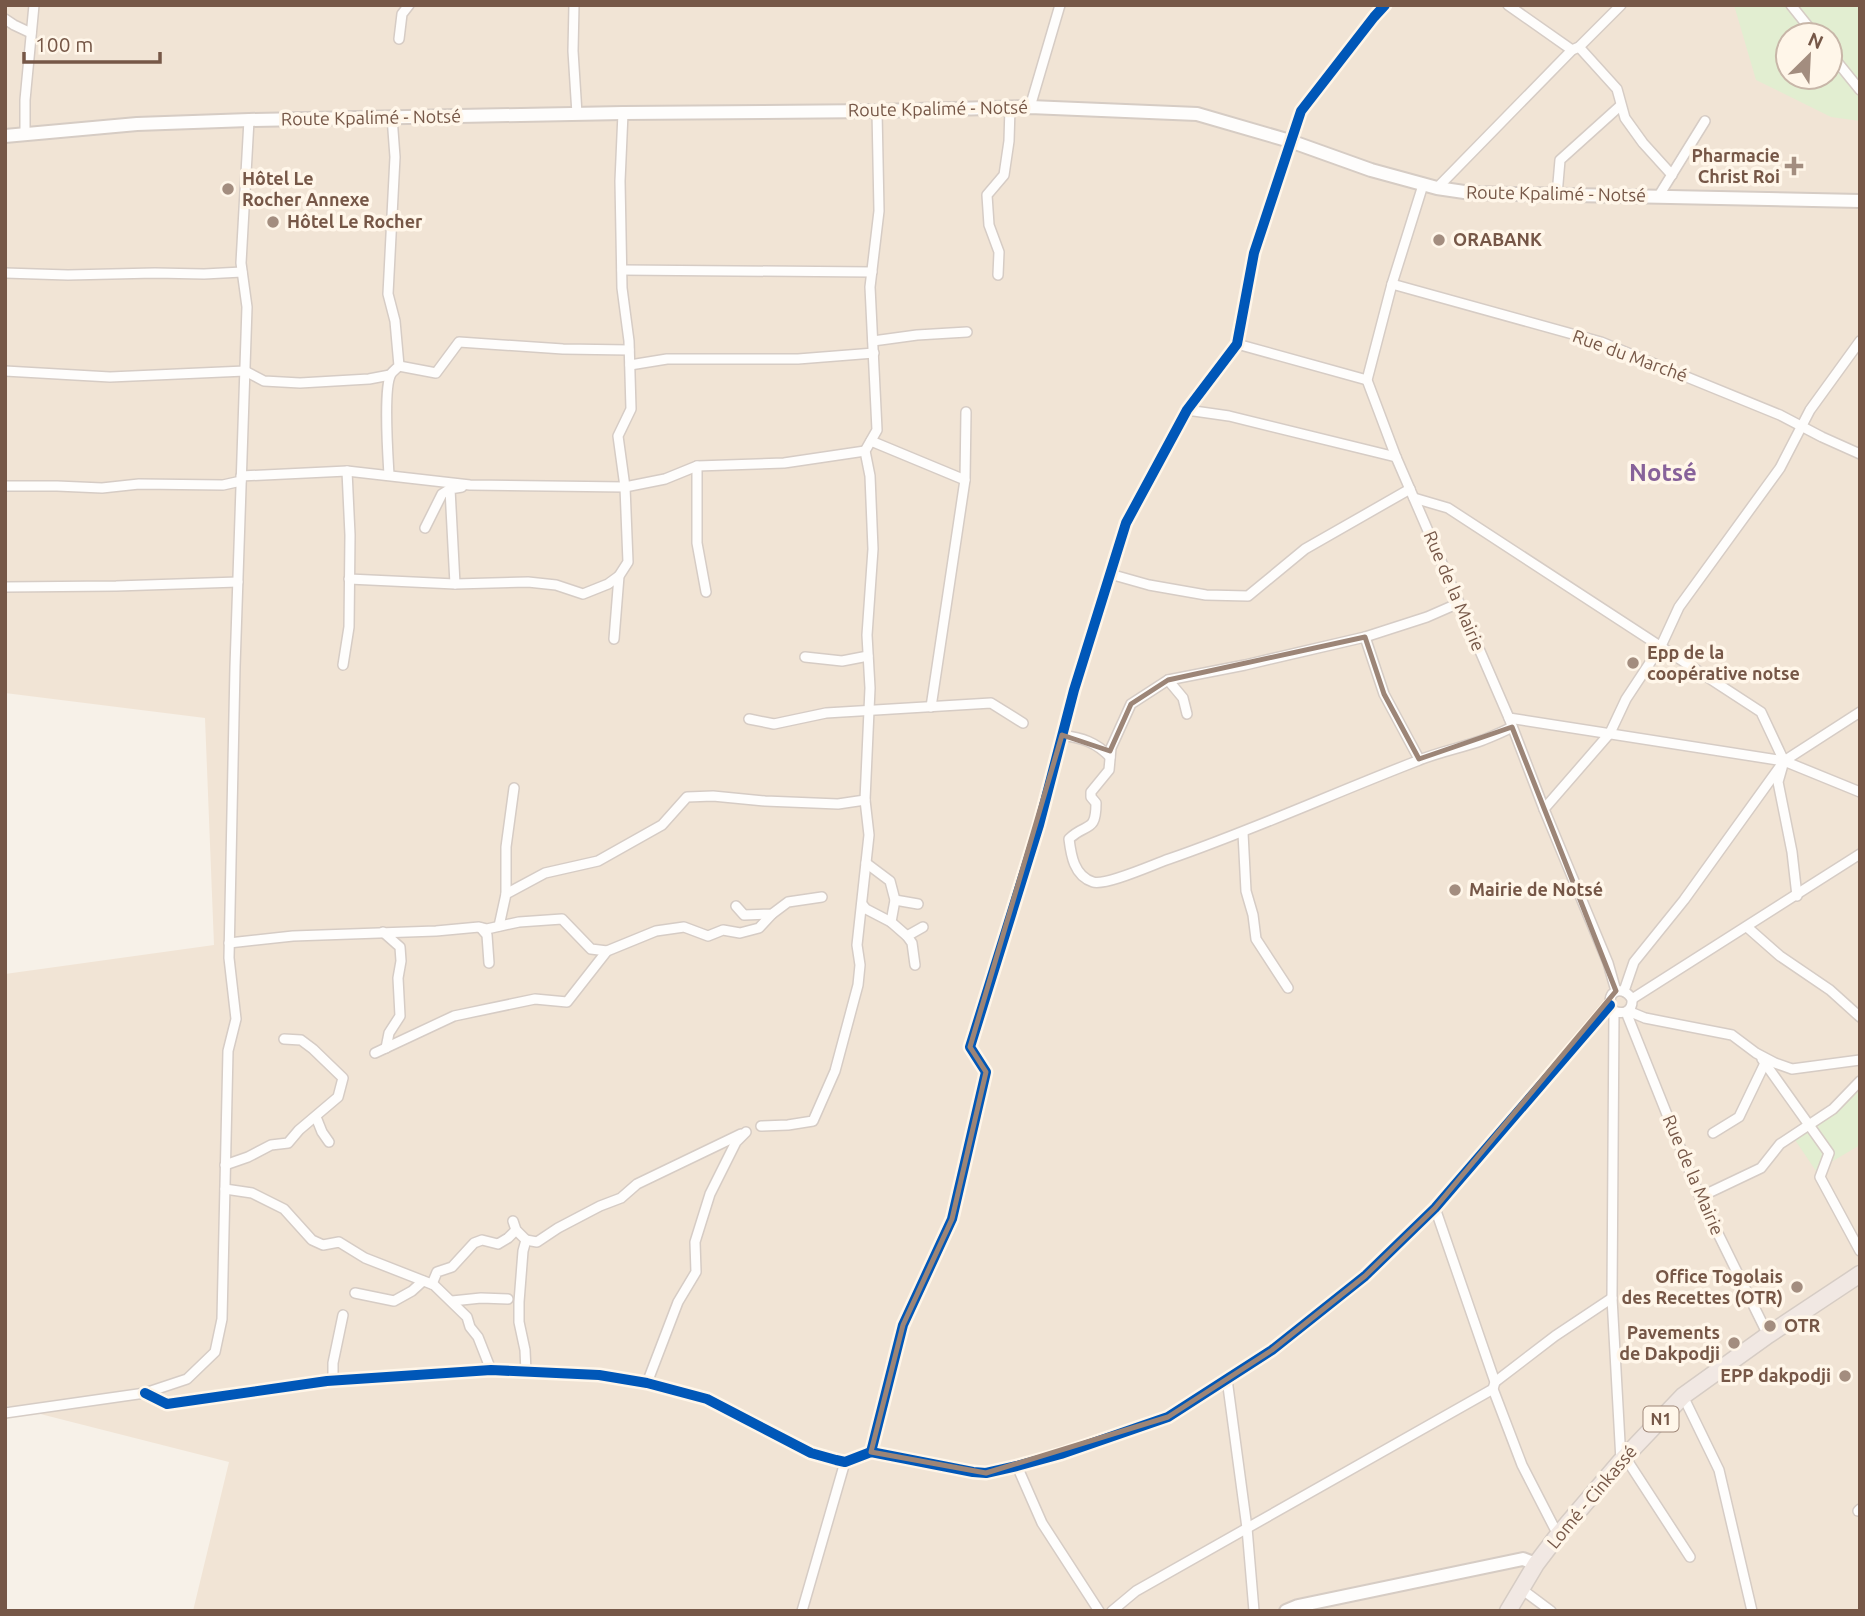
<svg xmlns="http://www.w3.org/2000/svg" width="1865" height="1616" font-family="Ubuntu,sans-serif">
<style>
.residential{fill:#f1e4d5;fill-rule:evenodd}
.green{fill:#e2eed1;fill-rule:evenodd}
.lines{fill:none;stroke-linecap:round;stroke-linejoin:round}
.street-casing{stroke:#d6ccc5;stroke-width:12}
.secondary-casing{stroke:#d6ccc4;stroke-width:16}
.highway-casing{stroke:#d6ccc4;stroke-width:19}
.street{stroke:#fefdfc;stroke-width:9}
.secondary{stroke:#fefdfc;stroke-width:12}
.highway{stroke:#f1e8e3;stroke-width:16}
.cycleway-casing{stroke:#fff6e9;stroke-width:15}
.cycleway{stroke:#0057b8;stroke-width:10}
.marked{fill:none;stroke:#9c8577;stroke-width:5;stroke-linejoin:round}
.poi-dot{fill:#a38d7f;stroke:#fff6e9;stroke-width:2.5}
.labels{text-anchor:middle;stroke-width:7;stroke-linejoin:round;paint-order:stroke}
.shield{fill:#fff6e9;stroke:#9f8778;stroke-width:2}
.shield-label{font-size:16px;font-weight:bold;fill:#765747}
.street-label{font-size:18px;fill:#765747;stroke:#fff6e9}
.poi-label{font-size:18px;font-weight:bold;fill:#765747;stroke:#fff6e9;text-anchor:start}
.district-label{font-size:24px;font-weight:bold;fill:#87629a;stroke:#fff6e9}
</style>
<rect width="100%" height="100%" fill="#f7f1e8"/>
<path class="residential" d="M5,5h1855v1606h-1667l36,-149 -224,-57v-431l209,-29 -9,-227 -200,-25zM1788,35h42v42h-42z"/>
<g class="green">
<path d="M1734,5h126v116l-29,-4 -75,-37zM1788,35h42v42h-42z"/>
<polygon points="1860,1082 1860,1145 1816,1171 1791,1134 1833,1110"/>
</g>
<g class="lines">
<defs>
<g id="street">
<polyline points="574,5 573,51 577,114"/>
<polyline points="1508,5 1572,50"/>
<polyline points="1791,5 1815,35"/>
<polyline points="5,19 14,25 31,33"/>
<polyline points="399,39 402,14 409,5"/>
<polyline points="1579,47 1617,89 1625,118 1643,143 1672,175"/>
<polyline points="1830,53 1860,90"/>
<polyline points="1030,107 1060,5"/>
<polyline points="25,133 25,100 34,5"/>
<polyline points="1423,185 1392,284 1367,380 1396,457 1509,718 1544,809 1608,963 1616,991"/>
<polyline points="1437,188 1572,50 1579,47 1621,5"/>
<polyline points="1557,195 1560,160 1620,106"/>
<polyline points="1658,197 1705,121"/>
<polyline points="622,270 872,272"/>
<polyline points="5,273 68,275 155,273 204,274 242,272"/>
<polyline points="998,275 999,252 989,225 987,195 1004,175 1009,141 1010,107"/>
<polyline points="1392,284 1601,342 1780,415 1822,437 1860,454"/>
<polyline points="873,341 917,335 967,332"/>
<polyline points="1237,344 1367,380"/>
<polyline points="630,365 667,359 798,359 874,353"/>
<polyline points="399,366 436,373 459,342 563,349 629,350"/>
<polyline points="5,371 110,377 245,371 264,381 300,383 369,379 390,375"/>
<polyline points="1187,410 1229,416 1396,457"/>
<polyline points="871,441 965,480 931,707"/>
<polyline points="697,466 697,543 706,592"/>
<path d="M389,475c-1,-18 -6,-87 2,-101 2,-3 5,-5 8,-8l-4,-45 -7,-27 7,-137 -3,-40"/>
<polyline points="241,476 347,471 470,485 625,487 665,479 697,466 784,463 865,451"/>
<polyline points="965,480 966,412"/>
<polyline points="5,486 57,486 102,488 139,484 223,485 241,481"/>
<polyline points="1414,498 1448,508 1761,712 1784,761 1778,782 1792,852 1797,896"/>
<polyline points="425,528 442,494 450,489"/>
<polyline points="1110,574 1149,585 1206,595 1248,596 1305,549 1410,489"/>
<polyline points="349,579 455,584 528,582 556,585 583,594 608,584 619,576"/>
<polyline points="455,584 450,489 462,487"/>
<polyline points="5,587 116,586 238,582"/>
<path d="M1459,603l-32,14 -62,20 -120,28 -77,15 -37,24 -20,44 -2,22 -18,22v5l5,6c0,31 -10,19 -27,36 2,16 5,37 24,43 13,4 61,-18 76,-23 84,-29 165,-66 248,-98 21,-9 44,-13 66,-21 10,-4 20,-8 29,-13"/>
<polyline points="1365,637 1384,694 1419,759"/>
<polyline points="614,639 619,576 628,562 625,487 618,436 631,409 629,341 622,288 620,181 623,113"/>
<polyline points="805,657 842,661 868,656"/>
<polyline points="343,665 349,627 350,535 347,471"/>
<polyline points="1168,680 1183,698 1187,714"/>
<polyline points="1509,718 1784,761 1860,792"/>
<polyline points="749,719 774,724 826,713 991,703 1023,723"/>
<path d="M1062,735c20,3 34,7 48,22"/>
<polyline points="1544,809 1610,733 1626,699 1661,646 1679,607 1780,468 1810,410 1860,341"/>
<polyline points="1243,833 1246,891 1253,915 1256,939 1288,988"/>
<polyline points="866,863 890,881 895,900 891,922"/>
<polyline points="506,894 506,847 514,788"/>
<polyline points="895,900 918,904"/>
<polyline points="862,904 866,909 891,922 907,936 912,943 915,965"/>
<polyline points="736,906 744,915 772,914 788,902 822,897"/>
<polyline points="499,926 506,894 545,873 598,861 662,825 687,797 713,796 765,801 838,804 865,800"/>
<polyline points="1747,927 1780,956 1830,990 1860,1017"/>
<polyline points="481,928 487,935 489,963"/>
<polyline points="383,932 400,947 401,961 398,978 400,1016 389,1033 386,1048"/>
<polyline points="907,936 923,927"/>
<polyline points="229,943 293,936 436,931 479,927 487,929 519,922 562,919 591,949 607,951"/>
<polyline points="1624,991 1634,962 1684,900 1784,761 1860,712"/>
<polyline points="1632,999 1860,854"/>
<path d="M1614,1011c10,4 19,0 18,-12 -11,-17 -30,-5 -18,12l-2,287 9,163"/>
<polyline points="1628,1011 1645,1018 1732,1035 1756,1053 1775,1063 1792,1069 1860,1060"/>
<polyline points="1626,1012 1700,1197 1768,1335"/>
<polyline points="375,1053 454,1016 535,999 567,1002 607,951 656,931 684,927 708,936 723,930 740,933 759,928 772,914"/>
<polyline points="1762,1059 1829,1153 1820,1177 1860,1251"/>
<polyline points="316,1117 322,1132 329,1142"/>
<polyline points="761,1126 788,1125 813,1121 835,1071 858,985 860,965 857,945 869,835 865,800 870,688 867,635 873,549 870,476 865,451 877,430 870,287 879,211 877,111"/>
<polyline points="1713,1133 1739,1117 1765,1063"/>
<polyline points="225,1165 248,1157 271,1145 288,1143 299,1130 338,1097 343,1078 313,1049 301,1040 284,1039"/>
<polyline points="225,1189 252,1193 284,1209 312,1240 323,1245 339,1242 365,1258 434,1285 467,1317 470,1327 478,1337 491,1370"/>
<polyline points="1700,1197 1761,1168 1780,1144 1833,1109 1860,1081"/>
<polyline points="1435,1208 1495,1382 1493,1389 1522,1465 1558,1535"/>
<polyline points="513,1221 516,1230 526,1240 523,1251 519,1302 519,1322 525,1350 526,1372"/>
<polyline points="526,1240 537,1242 558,1228 600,1206 621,1198 637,1184 741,1134"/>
<polyline points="432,1284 437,1272 452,1267 474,1243 482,1240 498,1244 508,1238 516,1230"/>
<polyline points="355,1293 394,1301 412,1291 423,1281"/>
<polyline points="452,1301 481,1298 508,1299"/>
<polyline points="1227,1379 1247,1528 1254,1611"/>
<polyline points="333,1381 333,1363 343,1315"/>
<polyline points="1495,1382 1555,1336 1612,1298"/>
<polyline points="647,1383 678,1302 696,1272 695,1242 710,1194 736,1142 746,1132"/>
<polyline points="145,1393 167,1404 327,1381 491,1370 599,1375 647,1383 707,1399 811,1453 836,1460 845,1462 871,1452 973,1472 986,1473 1017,1466 1061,1454 1168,1417 1272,1350 1365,1276 1435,1208 1610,1005"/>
<polyline points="1683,1396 1719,1470 1752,1611"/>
<polyline points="5,1413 145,1393 187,1379 215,1352 222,1319 228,1051 236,1019 229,958 235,667 247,307 241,263 249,120"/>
<polyline points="871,1452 903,1325 952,1219 986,1072 970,1047 1039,825 1074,690 1126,523 1187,410 1237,344 1254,253 1301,111 1374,17 1385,5"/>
<polyline points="1625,1457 1690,1557"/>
<polyline points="1017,1466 1042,1523 1099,1611"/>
<polyline points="1858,1511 1860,1509"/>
<polyline points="1520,1588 1551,1611"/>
<polyline points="802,1611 845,1462"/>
<polyline points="1112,1611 1136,1591 1493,1389"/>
</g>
<g id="secondary">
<polyline points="5,136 137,124 249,120 623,113 877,111 1030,107 1197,114 1290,141 1371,170 1437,188 1471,193 1860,201"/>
<polyline points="1286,1611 1298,1606 1523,1559 1536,1564"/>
</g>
<polyline id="highway" points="1508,1611 1536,1564 1558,1535 1621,1461 1683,1396 1768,1335 1860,1274"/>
</defs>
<use href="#street" class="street-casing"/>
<use href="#secondary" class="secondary-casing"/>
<use href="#highway" class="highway-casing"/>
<use href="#street" class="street"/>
<use href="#secondary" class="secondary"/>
<use href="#highway" class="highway"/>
<defs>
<g id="cycleway">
<polyline points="145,1393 167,1404 327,1381 491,1370 599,1375 647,1383 707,1399 811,1453 836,1460 845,1462 871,1452 973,1472 986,1473 1017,1466 1061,1454 1168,1417 1272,1350 1365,1276 1435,1208 1610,1005"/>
<polyline points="871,1452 903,1325 952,1219 986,1072 970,1047 1039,825 1074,690 1126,523 1187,410 1237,344 1254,253 1301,111 1374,17 1385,5"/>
</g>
</defs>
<use href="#cycleway" class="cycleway-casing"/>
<use href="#cycleway" class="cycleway"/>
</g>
<path class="marked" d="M1365,637l19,57 35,65 93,-32 104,264 -181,217 -70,68 -93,74 -104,67 -182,56 -115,-21 32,-127 49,-106 34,-147 -16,-25 92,-312 48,16 21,-47 37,-24z"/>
<g class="poi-dot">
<path d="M1790.5 155.5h7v7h7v7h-7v7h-7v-7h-7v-7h7z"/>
<circle cx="228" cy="189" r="7"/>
<circle cx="273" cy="222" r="7"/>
<circle cx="1439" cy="240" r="7"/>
<circle cx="1633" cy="663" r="7"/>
<circle cx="1455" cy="890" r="7"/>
<circle cx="1797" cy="1287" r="7"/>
<circle cx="1770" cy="1326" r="7"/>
<circle cx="1734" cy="1343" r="7"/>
<circle cx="1845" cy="1376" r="7"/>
</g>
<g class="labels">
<rect class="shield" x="1643.5" y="1406.5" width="35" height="25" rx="5"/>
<g class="shield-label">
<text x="1661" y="1425">N1</text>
</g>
<g class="street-label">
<text transform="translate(938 109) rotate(-1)" y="6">Route Kpalimé - Notsé</text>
<text transform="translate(371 118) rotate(-1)" y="6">Route Kpalimé - Notsé</text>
<text transform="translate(1556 194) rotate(1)" y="6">Route Kpalimé - Notsé</text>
<text transform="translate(1630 356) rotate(20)" y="6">Rue du Marché</text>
<text transform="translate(1454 591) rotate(67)" y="6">Rue de la Mairie</text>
<text transform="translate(1693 1175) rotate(67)" y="6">Rue de la Mairie</text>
<text transform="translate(1592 1497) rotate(-50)" y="6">Lomé - Cinkassé</text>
</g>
<g class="poi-label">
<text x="1780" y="162" text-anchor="end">Pharmacie<tspan x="1780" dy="21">Christ Roi</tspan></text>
<text x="242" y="185">Hôtel Le<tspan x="242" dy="21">Rocher Annexe</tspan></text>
<text x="287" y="228">Hôtel Le Rocher</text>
<text x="1453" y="246">ORABANK</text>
<text x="1647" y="659">Epp de la<tspan x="1647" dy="21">coopérative notse</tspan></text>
<text x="1469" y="896">Mairie de Notsé</text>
<text x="1783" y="1283" text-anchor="end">Office Togolais<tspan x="1783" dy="21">des Recettes (OTR)</tspan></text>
<text x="1784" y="1332">OTR</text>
<text x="1720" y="1339" text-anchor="end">Pavements<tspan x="1720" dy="21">de Dakpodji</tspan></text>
<text x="1831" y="1382" text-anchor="end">EPP dakpodji</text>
</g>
<g class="district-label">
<text x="1663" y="481">Notsé</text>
</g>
</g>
<rect width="1865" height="1616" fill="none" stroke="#765747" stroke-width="14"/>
<g transform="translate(1809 56) rotate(24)"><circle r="33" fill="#fff6e9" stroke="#c8b6a8" stroke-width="2"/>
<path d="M0-5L12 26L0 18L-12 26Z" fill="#a38d7f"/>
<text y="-10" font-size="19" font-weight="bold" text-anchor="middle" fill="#765747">N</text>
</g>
<path d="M24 52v10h136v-10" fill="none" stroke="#765747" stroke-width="3.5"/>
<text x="35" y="52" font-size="21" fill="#765747" stroke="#fff6e9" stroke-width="5" paint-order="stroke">100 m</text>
</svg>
